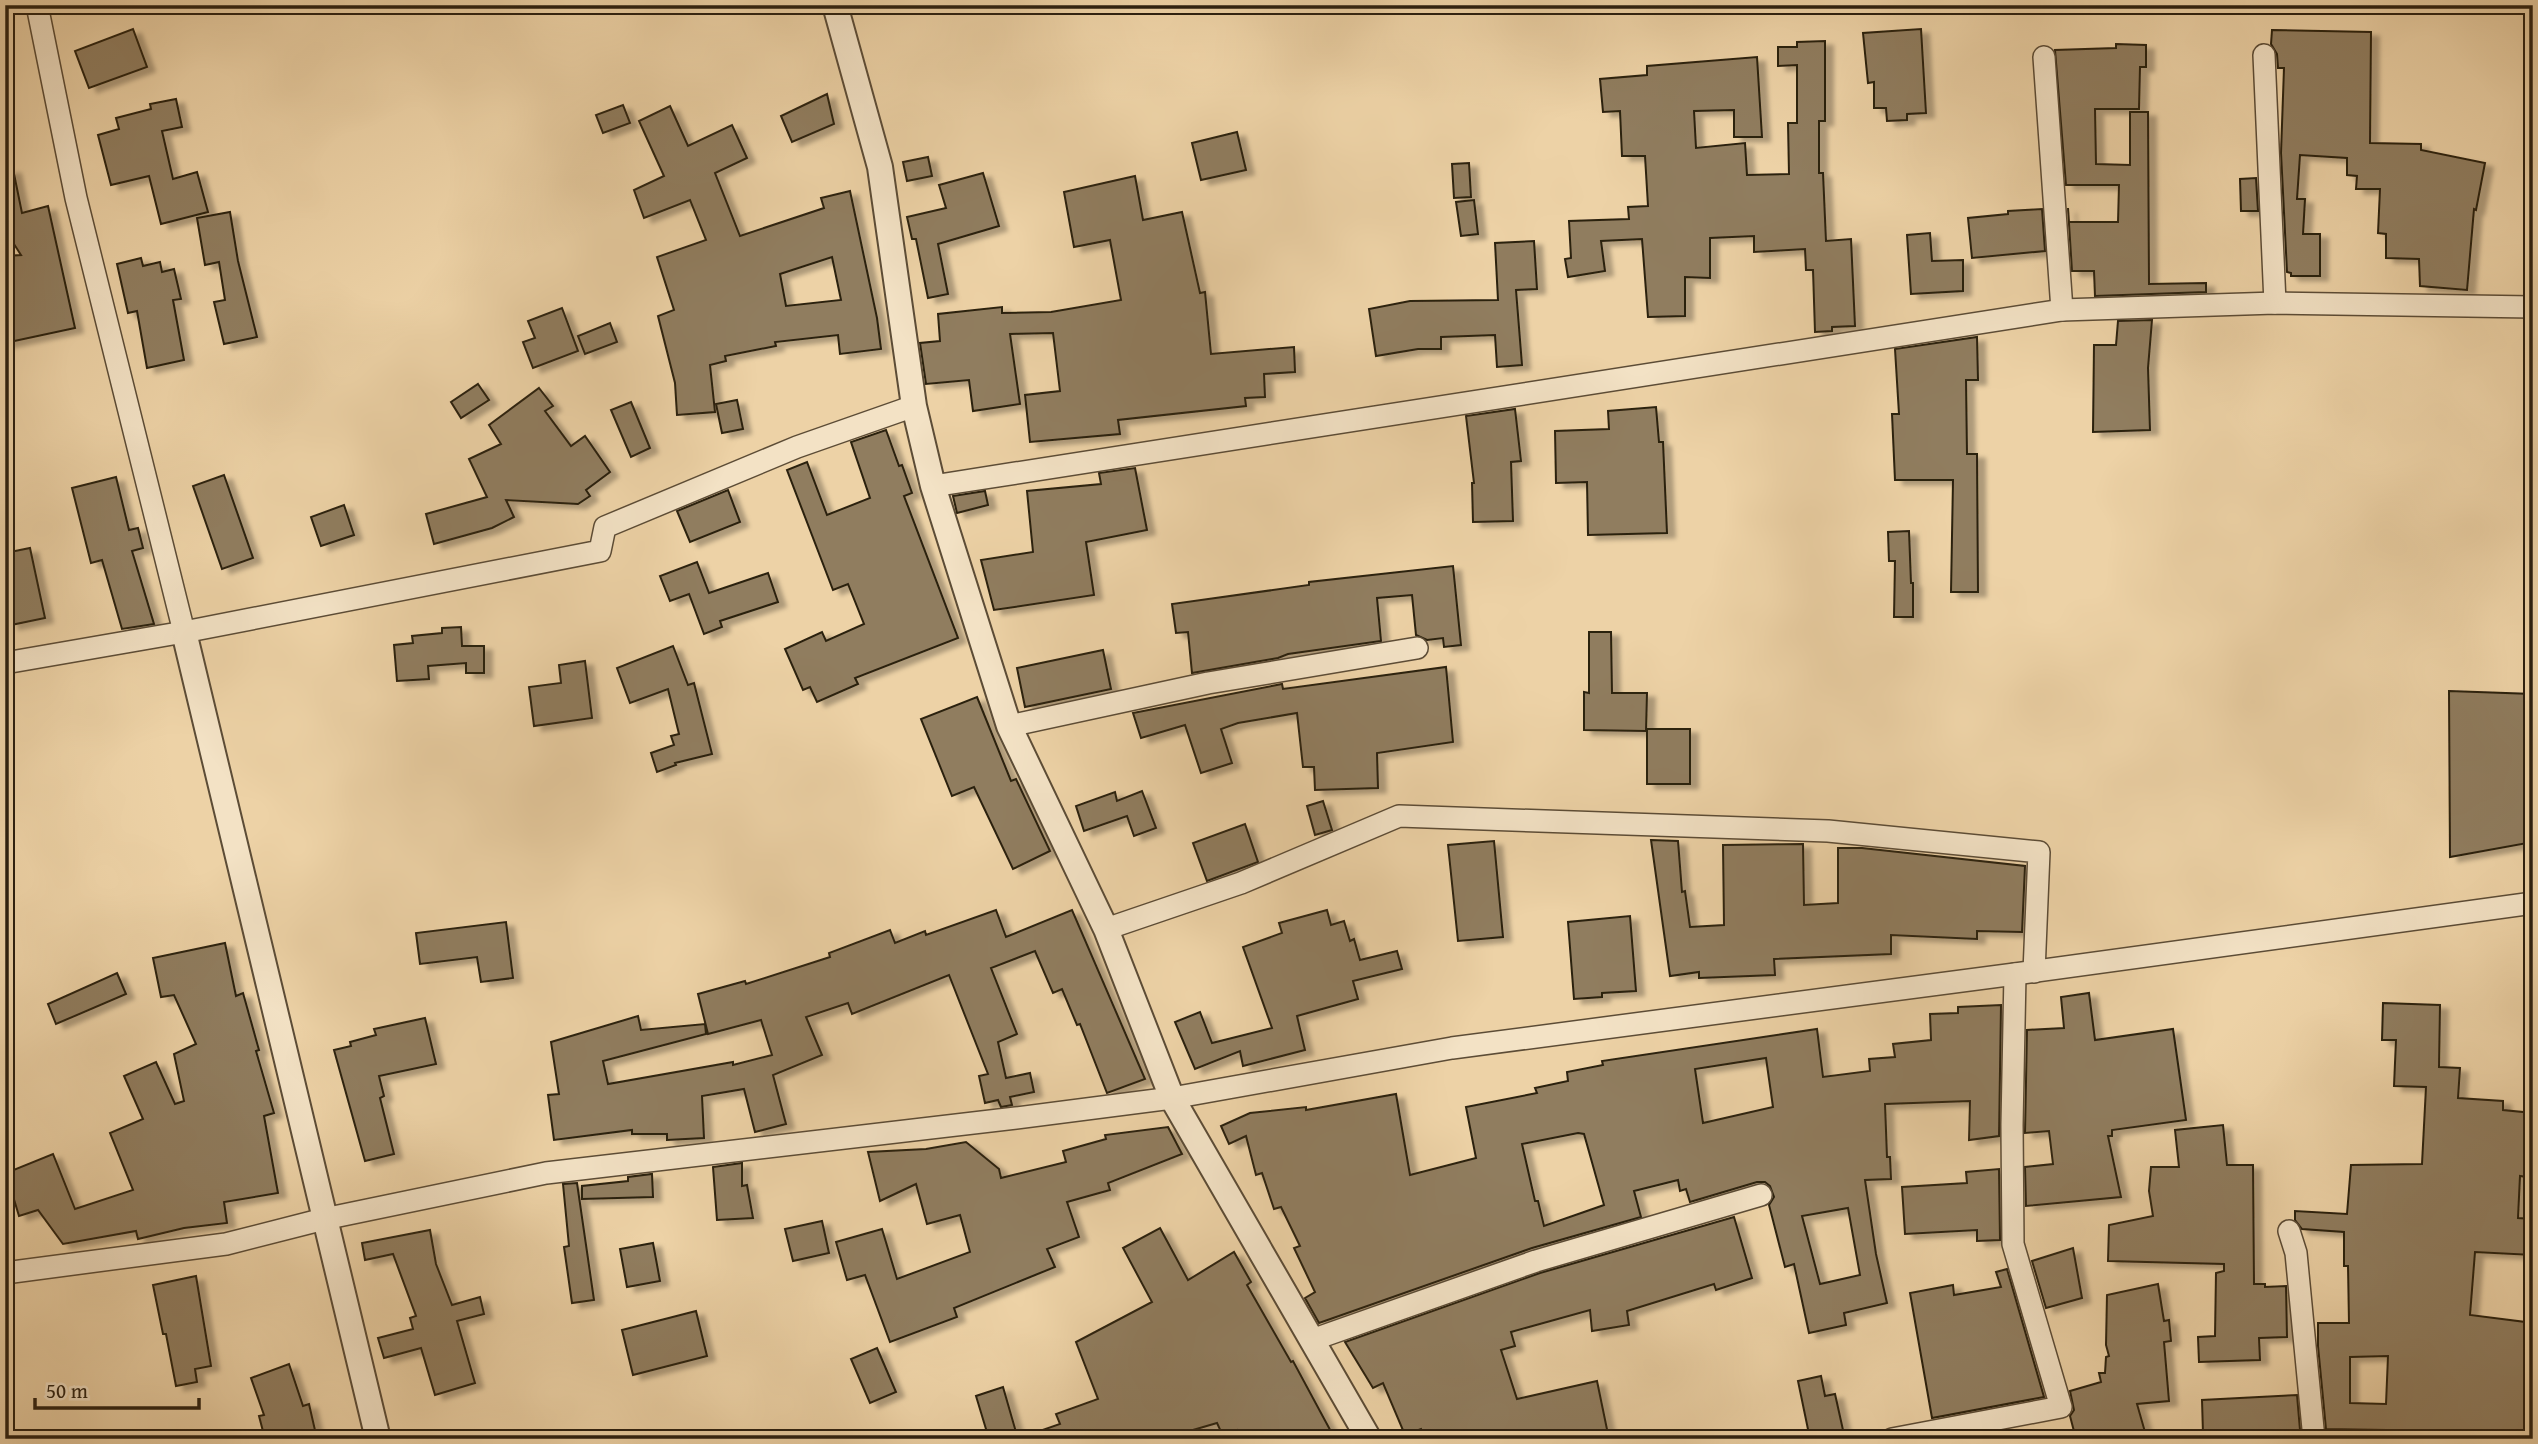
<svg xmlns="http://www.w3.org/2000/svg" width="2538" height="1444" font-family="'Gentium Book Plus',serif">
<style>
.building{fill:#907d5e;stroke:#2c2010;stroke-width:2;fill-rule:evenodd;filter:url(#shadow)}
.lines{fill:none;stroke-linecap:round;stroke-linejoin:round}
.minor-casing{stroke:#5c4c36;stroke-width:24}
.tertiary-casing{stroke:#5c4c36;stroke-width:28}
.minor{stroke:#f3e2c5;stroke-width:21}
.tertiary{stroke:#f3e2c5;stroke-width:24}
</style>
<defs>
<filter id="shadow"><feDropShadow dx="8" dy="4.5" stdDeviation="2" flood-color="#0004"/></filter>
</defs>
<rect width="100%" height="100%" fill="#edd2a6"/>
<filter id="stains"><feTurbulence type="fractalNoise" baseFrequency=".00286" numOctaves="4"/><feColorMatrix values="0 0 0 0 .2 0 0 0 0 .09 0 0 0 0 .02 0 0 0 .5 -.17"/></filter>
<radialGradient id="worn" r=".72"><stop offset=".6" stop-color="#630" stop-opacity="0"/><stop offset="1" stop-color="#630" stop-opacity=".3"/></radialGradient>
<g class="building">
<polygon points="133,29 147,67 89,88 75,51"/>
<polygon points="1921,29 1926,113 1907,114 1907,120 1887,121 1886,108 1874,108 1874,82 1868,83 1863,33"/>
<polygon points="2272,30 2371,32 2370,143 2421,144 2421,150 2485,163 2476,210 2474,209 2467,290 2420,286 2419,259 2386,258 2386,234 2378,233 2380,189 2356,189 2357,176 2347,175 2347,158 2300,155 2297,199 2305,199 2303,234 2320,234 2320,276 2291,276 2291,273 2287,272 2281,153 2284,68 2278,68 2277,54 2271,44"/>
<polygon points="1825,41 1825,121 1819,121 1819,173 1823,173 1826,241 1851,239 1855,326 1832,327 1832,331 1815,332 1813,270 1806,270 1805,249 1754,252 1754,236 1710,238 1710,278 1685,277 1685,316 1648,317 1642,239 1601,241 1605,271 1568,277 1565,259 1571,258 1569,221 1629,219 1628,207 1648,206 1645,156 1622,156 1620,111 1603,112 1600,79 1647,75 1647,66 1757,57 1762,137 1734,137 1734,110 1694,111 1696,148 1745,143 1747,175 1789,174 1788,123 1797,123 1797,65 1778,66 1778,47 1797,47 1797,42"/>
<polygon points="2116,44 2146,45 2146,67 2140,67 2139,109 2095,109 2096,164 2130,165 2130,112 2148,112 2149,284 2206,283 2206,292 2095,296 2094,271 2072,271 2068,208 2069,222 2118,222 2119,185 2066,185 2055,50 2116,48"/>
<polygon points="827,94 834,124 792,142 781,116"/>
<polygon points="176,99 182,127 162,131 173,179 197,172 208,212 161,224 149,176 111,185 98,135 119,129 116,118 151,109 150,104"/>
<polygon points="623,105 630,123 603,133 596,115"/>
<path d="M670,106l18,40 44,-21 15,33 -32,15 25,63 84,-28 -3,-10 29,-7 27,127 4,31 -41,5 -2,-19 -63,7 1,4 -51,10 1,5 -16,4 5,47 -38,3 -2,-32 -17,-67 16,-6 -17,-53 49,-17 -16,-40 -46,18 -10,-28 30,-14 -25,-55zM832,257l9,43 -55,6 -6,-32z"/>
<polygon points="1237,132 1246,170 1201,180 1192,143"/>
<polygon points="928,157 932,176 907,181 903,162"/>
<polygon points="1469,163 1471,197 1454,198 1452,164"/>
<polygon points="13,169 22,213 48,206 75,328 5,343 5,256 21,255 5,230 5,170"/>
<polygon points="983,173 999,226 938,244 948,294 928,298 916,239 912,239 907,217 946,208 939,185"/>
<polygon points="1135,176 1143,220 1182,212 1200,293 1205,292 1211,354 1294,347 1295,372 1264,374 1265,397 1245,398 1246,406 1118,420 1120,434 1030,442 1025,395 1060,391 1053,333 1010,334 1020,404 973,411 969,380 926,384 920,343 940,341 938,314 1002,307 1002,313 1051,312 1121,300 1110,240 1074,247 1064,192"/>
<polygon points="2256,178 2258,211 2241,211 2240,179"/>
<polygon points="1474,200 1478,234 1461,236 1456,202"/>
<polygon points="2042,209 2045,251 1972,258 1968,218 2008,214 2008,211"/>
<polygon points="230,212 238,261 257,337 224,344 214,302 225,300 219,262 205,265 197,218"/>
<polygon points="1930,233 1932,261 1963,260 1963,291 1911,294 1907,235"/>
<polygon points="1534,241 1537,289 1516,290 1522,365 1497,367 1495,335 1441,337 1441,349 1418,349 1376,356 1369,309 1410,301 1498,300 1495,243"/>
<polygon points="141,258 143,266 160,262 162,272 174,269 181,299 173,300 184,360 147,368 137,311 128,313 117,264"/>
<polygon points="562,308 578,351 533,368 523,342 535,338 528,321"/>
<polygon points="2152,320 2148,368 2150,430 2093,432 2094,345 2116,345 2118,321"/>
<polygon points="610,323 617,342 585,354 578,336"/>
<polygon points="1977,337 1978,380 1966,380 1967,454 1977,454 1978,592 1951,592 1953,480 1895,480 1892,414 1899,414 1895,349"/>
<polygon points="478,384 489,400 461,418 451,402"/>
<polygon points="539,388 553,406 545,411 571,446 585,436 610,472 586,490 590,496 578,504 506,500 514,517 492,528 434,544 426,514 487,497 469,459 501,444 489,425"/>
<polygon points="737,400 743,429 722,433 716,404"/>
<polygon points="631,402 650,448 631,457 611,410"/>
<polygon points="1656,407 1659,442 1663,442 1667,533 1588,535 1587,482 1556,483 1555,431 1609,429 1608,411"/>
<polygon points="1515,409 1521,461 1511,462 1513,521 1473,522 1472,483 1474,483 1466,416"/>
<polygon points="886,430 899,466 902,465 912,493 904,496 958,638 855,678 858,684 817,702 810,687 803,690 785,649 822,632 826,641 864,624 848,584 833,590 787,470 807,462 827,515 870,498 851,442"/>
<polygon points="1135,468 1147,530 1086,542 1094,595 994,610 981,560 1033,552 1027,491 1101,484 1099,473"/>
<polygon points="224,475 253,558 222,569 193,486"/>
<polygon points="116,477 129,530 138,528 143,548 132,551 154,624 122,629 102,560 91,563 72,488"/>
<polygon points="728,490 740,522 690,542 677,511"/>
<polygon points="985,491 988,505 957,513 953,496"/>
<polygon points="344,505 354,535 321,546 311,517"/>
<polygon points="1909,531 1911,583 1913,583 1913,617 1894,617 1895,561 1889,561 1888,532"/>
<polygon points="30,548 45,618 11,625 5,601 5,553"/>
<polygon points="697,562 709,593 768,573 778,602 720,621 722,627 704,634 689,594 670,601 660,576"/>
<polygon points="1453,566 1461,645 1444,647 1443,638 1427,640 1416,635 1412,595 1377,598 1381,641 1288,654 1278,658 1192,673 1188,632 1176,633 1172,604 1309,585 1309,582"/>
<polygon points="461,627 462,646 484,646 484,673 466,673 466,663 428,666 429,679 397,681 394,645 413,643 412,636 442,633 442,628"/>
<polygon points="1589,632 1611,632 1612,693 1647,693 1646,731 1584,730 1584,692 1589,693"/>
<polygon points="673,646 688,685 694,683 712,754 675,763 676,765 657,772 651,753 674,745 671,736 679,734 668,689 630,703 617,668"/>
<polygon points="1103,650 1111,689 1025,707 1017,668"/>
<polygon points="585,661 592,718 534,726 529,687 561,683 559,665"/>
<polygon points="1446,667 1453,742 1377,753 1378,788 1315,790 1314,767 1303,767 1297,713 1238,723 1221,729 1232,763 1201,773 1185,725 1141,738 1133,713 1282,684 1283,689"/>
<polygon points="2449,691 2533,694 2533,842 2450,857"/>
<polygon points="977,697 1011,781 1016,779 1050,851 1013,869 974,787 952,796 921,719"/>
<rect x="1647" y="729" width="43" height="55"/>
<polygon points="1142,791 1156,828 1134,836 1127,816 1084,831 1076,806 1115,792 1117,801"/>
<polygon points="1323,801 1332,830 1315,835 1307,806"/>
<polygon points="1245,824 1258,862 1207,881 1193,843"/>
<polygon points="1651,840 1678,841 1682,892 1685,891 1690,927 1724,925 1723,845 1803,844 1804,905 1838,903 1838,848 1862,848 2025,866 2022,932 1977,931 1977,939 1891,935 1891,954 1774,959 1775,975 1699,978 1699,972 1670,976"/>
<polygon points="1494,841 1503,937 1458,941 1448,845"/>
<polygon points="996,910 1006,937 1072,910 1145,1079 1107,1093 1080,1024 1077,1025 1062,989 1053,993 1035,951 991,968 1017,1034 998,1042 1006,1078 1030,1073 1034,1092 1010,1097 1012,1105 1001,1107 998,1100 985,1103 979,1076 988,1074 949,975 852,1014 848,1003 806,1017 822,1055 773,1075 786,1124 755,1132 744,1089 702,1096 704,1138 667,1140 667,1134 632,1134 632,1130 554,1140 548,1095 559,1094 551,1042 638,1016 641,1030 705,1024 706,1034 603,1061 608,1084 733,1062 733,1065 772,1055 761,1020 708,1034 698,994 745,981 746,984 830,957 829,953 890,930 895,943 925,931 926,935"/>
<polygon points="1327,910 1331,925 1344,921 1350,941 1354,939 1360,960 1397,951 1402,969 1353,981 1358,999 1297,1016 1305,1050 1243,1066 1240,1051 1195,1069 1175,1022 1200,1012 1212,1043 1272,1028 1243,947 1282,933 1279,923"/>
<polygon points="1630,916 1636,991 1602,993 1602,997 1574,999 1568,922"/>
<polygon points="506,922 513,978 481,982 477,957 420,964 416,933"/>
<polygon points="225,943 236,996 243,993 259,1050 256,1051 274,1113 264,1116 278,1193 224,1202 227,1223 184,1228 138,1239 136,1231 63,1244 38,1210 19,1216 6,1173 53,1154 75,1209 133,1190 110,1133 143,1119 124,1076 156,1062 175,1104 184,1101 174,1054 196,1044 174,995 161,997 153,958"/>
<polygon points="117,973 126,994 56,1024 48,1004"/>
<polygon points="2089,993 2095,1040 2173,1029 2186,1120 2112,1130 2112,1136 2108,1136 2121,1197 2026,1206 2025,1167 2053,1164 2049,1131 2025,1133 2027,1030 2064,1028 2061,997"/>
<path d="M2383,1003l57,2 -1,62 21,1 -2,30 45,3v9l30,3v65l-13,-2 -2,42 15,1v36l-58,-3 -5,63 63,8 -5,106h-2l-1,10h-139v-9l-60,-1 -8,-83v-23h31l-1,-57h-4v-34l-42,-3 -7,-9v-9l52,3 4,-49 71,-1 4,-77 -32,-1 2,-46h-14zM2388,1356l-2,48 -36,-1v-46z"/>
<path d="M2001,1005l-2,131 -30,4 1,-39 -85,3 2,53h3l1,22 -26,1 11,74 11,49 -43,10 2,12 -37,8 -15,-69 -9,3 -16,-62 5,-8 -4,-11 -5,-4h-8l-67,20 -4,-13 -6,2 -2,-11 -44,11 7,26 -109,31 -213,75 -14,-25 10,-6 -21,-44 6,-2 -19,-39 -7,2 -12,-36 -6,2 -10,-39 -17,8 -8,-18 29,-13 56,-6v3l90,-16 14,81 66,-17 -10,-51 71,-14 -2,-5 33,-7 -1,-9 36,-7 -1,-4 215,-32 6,48 47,-6 -1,-12 26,-2 -2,-13 38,-4 -1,-26 28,-1v-6zM1766,1058l7,49 -70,16 -8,-54zM1578,1133l6,1 20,71 -60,21 -6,-25h-3l-13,-57zM1848,1208l12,67 -40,9 -18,-68z"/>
<polygon points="425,1018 436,1064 379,1076 384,1096 380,1098 394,1154 365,1161 334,1050 351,1046 350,1042 376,1035 374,1029"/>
<polygon points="2223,1125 2227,1165 2253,1165 2254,1284 2265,1284 2265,1287 2286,1286 2287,1337 2259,1338 2260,1360 2199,1362 2198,1337 2215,1336 2216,1273 2224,1271 2224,1264 2108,1261 2109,1225 2153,1216 2149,1191 2151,1167 2179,1167 2175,1130"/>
<polygon points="1168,1127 1182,1154 1108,1183 1110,1190 1067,1202 1079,1237 1047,1249 1055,1267 954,1308 957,1317 890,1342 865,1275 847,1280 836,1242 882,1229 897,1279 970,1252 960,1215 927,1224 916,1184 880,1201 868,1152 926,1149 966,1142 999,1169 1001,1178 1066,1162 1063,1151 1106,1139 1105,1135"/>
<polygon points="742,1163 742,1186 747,1185 753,1218 717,1220 713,1167"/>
<polygon points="1999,1169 2000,1240 1977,1241 1977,1230 1905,1234 1902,1187 1967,1183 1966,1172"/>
<polygon points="652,1174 653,1197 582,1199 582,1186 628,1181 628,1177"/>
<polygon points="577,1183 594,1300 572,1303 564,1247 569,1246 563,1184"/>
<polygon points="1734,1217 1752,1278 1716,1290 1714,1284 1627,1311 1629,1325 1592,1331 1590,1310 1511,1332 1515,1346 1501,1350 1517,1399 1597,1381 1609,1439 1425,1439 1421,1429 1405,1435 1383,1383 1373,1388 1345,1342 1540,1273"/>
<polygon points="822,1221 829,1253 793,1261 785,1229"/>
<polygon points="1160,1228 1188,1280 1234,1252 1251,1282 1247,1285 1291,1362 1293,1361 1335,1439 1241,1439 1237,1430 1223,1436 1217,1423 1162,1439 1026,1439 1025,1436 1060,1424 1056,1414 1098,1399 1076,1342 1152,1302 1123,1248"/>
<polygon points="430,1230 436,1264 452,1305 480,1297 484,1314 457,1321 475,1383 435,1395 421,1348 384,1358 378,1338 413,1329 410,1318 416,1316 393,1254 365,1260 362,1243"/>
<polygon points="653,1243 660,1281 627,1287 620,1249"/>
<polygon points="2073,1248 2082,1298 2046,1308 2032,1261"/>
<polygon points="2007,1269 2044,1397 1932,1418 1910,1293 1953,1285 1954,1295 2001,1287 1996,1272"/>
<polygon points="196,1276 211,1366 195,1369 197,1382 176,1386 166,1334 163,1334 153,1285"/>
<polygon points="2158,1284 2164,1321 2169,1320 2171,1341 2164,1342 2169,1401 2137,1404 2147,1439 2110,1439 2108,1431 2076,1439 2070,1416 2074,1410 2070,1391 2101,1382 2099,1373 2105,1373 2106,1357 2109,1356 2106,1345 2107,1295"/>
<polygon points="696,1311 707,1356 633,1375 622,1330"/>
<polygon points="877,1348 896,1392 870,1403 851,1359"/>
<polygon points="289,1364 303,1406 309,1404 317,1439 265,1439 259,1416 264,1415 251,1378"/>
<polygon points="1821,1376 1825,1396 1835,1394 1845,1439 1810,1439 1798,1381"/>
<polygon points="1003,1387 1018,1439 989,1439 976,1396"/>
<polygon points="2297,1395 2300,1430 2203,1433 2202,1400"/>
</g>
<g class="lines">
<defs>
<g id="minor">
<polyline points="37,5 76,198 184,632"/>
<polyline points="2264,55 2275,303"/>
<polyline points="2044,57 2062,310"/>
<polyline points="933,486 2062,310 2275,303 2533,307"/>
<polyline points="5,663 184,632 600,551 605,527 797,447 914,406"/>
<polyline points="1009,726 1208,683 1417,648"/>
<polyline points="1106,929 1241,883 1399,816 1828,831 2039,852 2034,972"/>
<polyline points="2289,1231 2296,1253 2314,1439"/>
<polyline points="5,1273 226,1244 324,1219 546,1173 1016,1118 1172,1098 1452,1048 2015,974 2533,903"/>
<polyline points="1312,1340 1536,1261 1761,1195"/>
<polyline points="1892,1439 2061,1407 2013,1244 2012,1125 2015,974"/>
</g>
<g id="tertiary">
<polyline points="835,5 880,167 914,406 933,486 1009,726 1106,929 1172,1098 1369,1439"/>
<polyline points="184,632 378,1439"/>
</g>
</defs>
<use href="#minor" class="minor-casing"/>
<use href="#tertiary" class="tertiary-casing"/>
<use href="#minor" class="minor"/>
<use href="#tertiary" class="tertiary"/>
</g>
<rect width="2538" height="1444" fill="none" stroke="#edd2a6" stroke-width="28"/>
<rect x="7" y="7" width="2524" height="1430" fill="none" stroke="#2c2010" stroke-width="3.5"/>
<rect x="14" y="14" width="2510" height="1416" fill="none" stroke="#2c2010" stroke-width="2"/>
<path d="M35 1398v10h164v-10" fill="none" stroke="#2c2010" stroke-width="3.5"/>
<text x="46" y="1398" font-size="21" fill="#2c2010" stroke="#f3e2c5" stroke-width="5" paint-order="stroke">50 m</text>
<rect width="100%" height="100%" filter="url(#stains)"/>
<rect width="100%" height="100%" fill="url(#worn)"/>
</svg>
